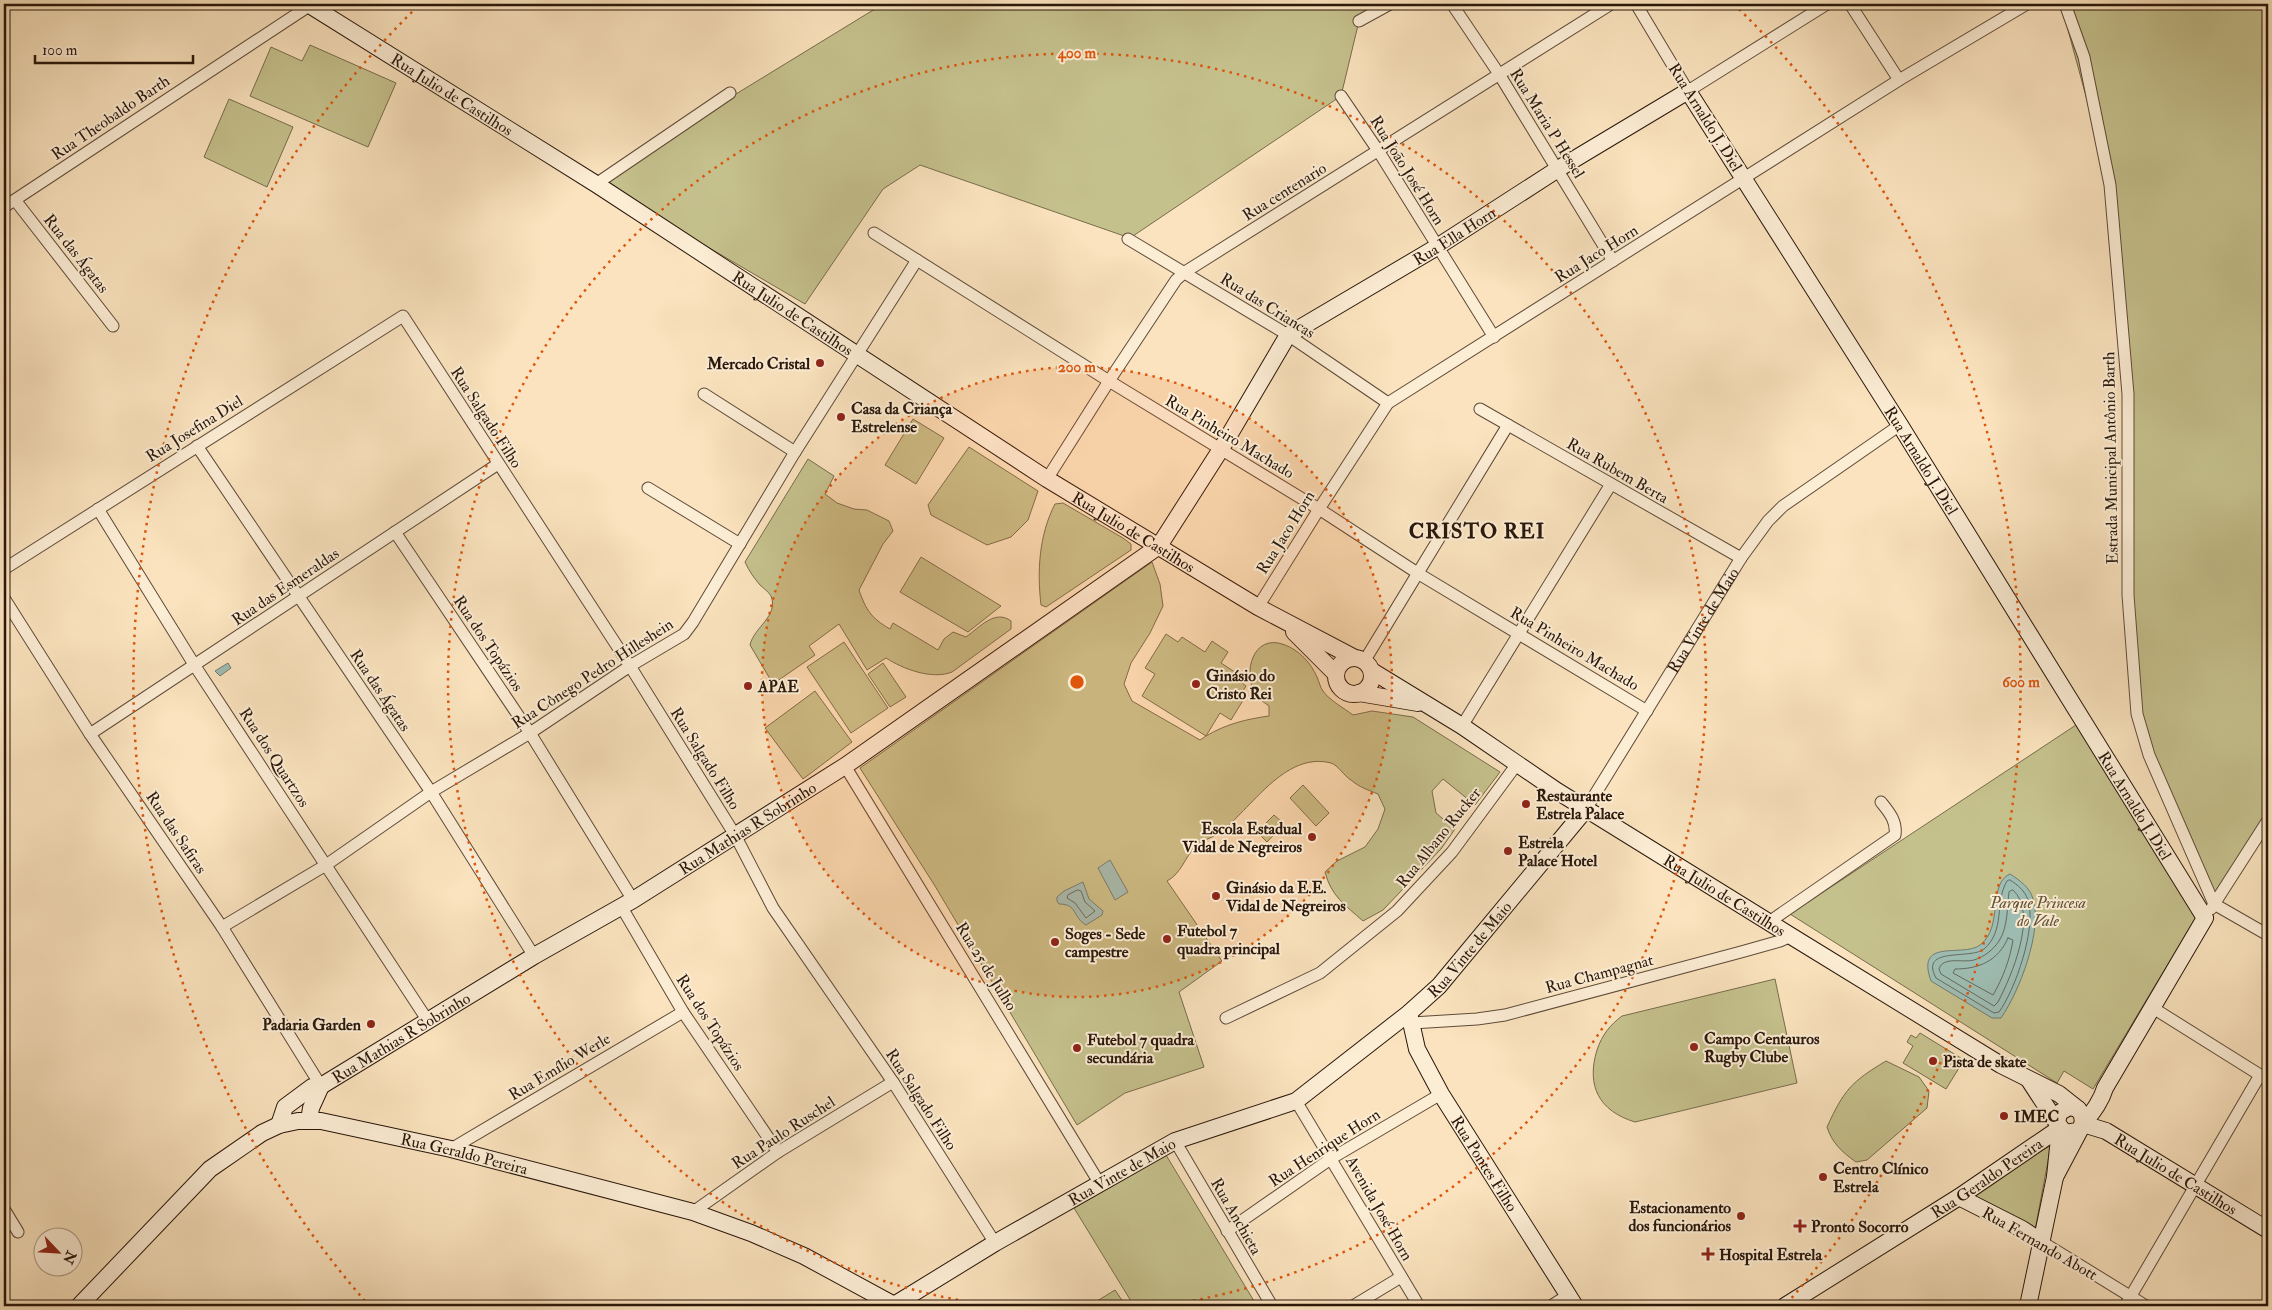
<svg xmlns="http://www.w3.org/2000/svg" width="2272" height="1310" font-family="'IM FELL Double Pica',serif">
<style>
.green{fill:#c5c18d;stroke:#786c4c}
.water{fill:#9ebeb4;stroke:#707b70}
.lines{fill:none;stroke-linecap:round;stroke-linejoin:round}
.shore{stroke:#646a60;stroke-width:1}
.street-casing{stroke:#5e4a38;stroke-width:13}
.secondary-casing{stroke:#2a170b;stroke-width:18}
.street{stroke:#fcedd5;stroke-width:11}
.secondary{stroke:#fcedd5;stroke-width:16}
.ring{fill:none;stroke:#de560c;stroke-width:2.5;stroke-dasharray:2.5 5}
.poi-dot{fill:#8f2418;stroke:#fcedd5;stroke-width:2}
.labels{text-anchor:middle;stroke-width:4;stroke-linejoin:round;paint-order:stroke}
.street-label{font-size:16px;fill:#2a170b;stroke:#fcedd5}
.poi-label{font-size:16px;font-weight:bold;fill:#2a170b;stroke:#fcedd5;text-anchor:start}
.park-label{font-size:16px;font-style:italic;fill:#605238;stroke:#fcedd5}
.district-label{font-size:21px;font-weight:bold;letter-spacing:1px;fill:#2a170b;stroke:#fcedd5}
.centre{fill:#de560c;stroke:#fcedd5;stroke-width:2.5}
.ring-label{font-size:15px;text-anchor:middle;font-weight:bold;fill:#de560c;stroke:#fcedd5;stroke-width:4;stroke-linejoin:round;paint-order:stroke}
</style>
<rect width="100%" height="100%" fill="#fae3be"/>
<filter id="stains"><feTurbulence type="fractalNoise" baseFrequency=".004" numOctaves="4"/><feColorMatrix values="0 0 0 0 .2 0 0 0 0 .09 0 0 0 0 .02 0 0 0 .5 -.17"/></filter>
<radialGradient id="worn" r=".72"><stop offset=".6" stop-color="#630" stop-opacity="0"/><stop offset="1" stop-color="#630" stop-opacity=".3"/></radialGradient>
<g class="green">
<polygon points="883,4 1384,4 1359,21 1341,96 1130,238 920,165 883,189 805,304 602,185 736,94"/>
<polygon points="2061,4 2268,4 2268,820 2214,904 2137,714 2128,595 2128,394 2110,185"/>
<polygon points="310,45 396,83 368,147 250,96 271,47 302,61"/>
<polygon points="229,99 293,127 267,187 204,157"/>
<polygon points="913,419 944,438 916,484 885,465"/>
<polygon points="969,447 1038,491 1028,520 1011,537 987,545 931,515 928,505"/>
<path d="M808,459l26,17 -9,18 12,9 17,6 13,1 22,11 4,10 -10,13 -24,46c7,20 12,28 31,39l3,-6 45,27 6,-11 9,-7 13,5c14,-10 29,-28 45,-16v8l-59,43c-20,8 -49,-3 -66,-14l-19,12 -28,-46 -30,22 6,9 -42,29 -23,-39c4,-18 29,-29 21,-49 -2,-4 -8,-8 -11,-11 -6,-7 -11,-14 -15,-23z"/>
<path d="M1063,503l60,35 8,6v6l-85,57 -5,-2c-4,-34 -2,-70 14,-101z"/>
<polygon points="921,557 1001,606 968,632 900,592"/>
<path d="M1152,562l8,22 3,22 -13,27 -19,30 -7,21 8,17 68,39 6,-4 -64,-40 13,-22 -10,-6 21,-34 12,8 4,-5 23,15 7,-11 16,11 -7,11 23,15 -3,4 5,4 -5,8 4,3 -14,23 -11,-7 -14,23c20,-12 41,-17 63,-20v-10c-4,-3 -9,-6 -12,-10 -16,-22 -4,-64 28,-51 14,5 26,18 32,32 2,4 3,10 6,14 6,9 21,17 30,24l19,-4 41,6 87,55 -25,33 -32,-26 -11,12 4,22 19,16 -14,20 -58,61 -20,11c-18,-16 -32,-25 -38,-49l12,-11 28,-14 13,-18 7,-20 -7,-15c-10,-4 -19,-7 -27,-14 -7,-4 -13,-15 -20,-17 -47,-12 -80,47 -112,70 -7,5 -17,7 -23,13 -12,12 -14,27 -29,35l55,80 -43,31 25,75 -79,26 -48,32 -142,-239 -75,-118z"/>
<polygon points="844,642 888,708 851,733 807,667"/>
<polygon points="883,663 906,697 890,707 868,674"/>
<polygon points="815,691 852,742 803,779 765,728"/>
<polygon points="2079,723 2198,914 2093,1089 2064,1071 2057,1083 1790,914"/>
<polygon points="1303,785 1329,813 1316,826 1290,798"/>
<polygon points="1274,815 1284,824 1267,842 1257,832"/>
<path d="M1775,979l22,104 -162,39c-36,-11 -49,-36 -38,-72 5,-15 13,-25 25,-34z"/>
<polygon points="1920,1033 1964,1060 1946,1089 1903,1063 1913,1046 1907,1042 1911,1035 1916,1038"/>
<path d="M1886,1061l33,16 10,14 -2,17 -60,52 -11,2c-14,-10 -24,-19 -29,-35 17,-37 24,-45 59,-66z"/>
<polygon points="2051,1145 2035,1230 1970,1196"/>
<polygon points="1166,1155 1257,1306 1134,1306 1074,1208"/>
<polygon points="1115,1290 1126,1306 1089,1306"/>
</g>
<g class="water">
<polygon points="228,663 231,668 220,676 215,671"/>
<polygon points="1110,860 1128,892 1115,900 1098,868"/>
<path d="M2010,874c9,6 20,13 23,25 10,32 -14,93 -32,119h-9l-61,-37c-16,-44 32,-23 49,-36 24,-18 7,-61 30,-71z"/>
<path d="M1083,882l6,17 14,12 -1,4 -16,10c-14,-8 -8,-21 -27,-21l-2,-3v-4l7,-6z"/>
</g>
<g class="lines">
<g class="shore">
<path d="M2010,880c8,5 15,11 18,20 9,28 -13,90 -29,112l-5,1 -58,-35c-17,-32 35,-18 48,-29 22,-19 10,-47 23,-68z"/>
<polygon points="1078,890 1081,891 1085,902 1095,911 1086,918 1075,903 1067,898 1068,895"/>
<path d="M2013,890c26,23 -2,87 -15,112l-4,4 -53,-32 -2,-5c4,-13 24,-6 35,-9 10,-3 19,-10 25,-19 9,-14 8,-33 10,-49z"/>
<path d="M2008,938l5,2c-3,19 -10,38 -20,55l-40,-22 2,-4c24,0 43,-8 53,-31z"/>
</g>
<defs>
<g id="street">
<polyline points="1452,4 1499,74 1613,261"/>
<polyline points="1636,4 1688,91 1827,4"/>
<polyline points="1850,4 1899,80"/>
<polyline points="2065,4 2084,57 2110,185 2128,394 2128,595 2137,714 2149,755 2214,904"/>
<polyline points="1359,21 1390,4"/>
<polyline points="1341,96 1379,152 1494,337"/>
<polyline points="596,184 730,93"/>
<polyline points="15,200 113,326"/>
<polyline points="4,207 312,4"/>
<polyline points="874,233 1109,381 1319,509 1419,574 1647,711"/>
<polyline points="1128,239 1288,335 1388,403"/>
<polyline points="704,394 795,452"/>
<polyline points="1480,409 1741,558"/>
<polyline points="197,446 431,792 534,956"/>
<polyline points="1047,479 1109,381 1176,280 1185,272 1611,4"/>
<polyline points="648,488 740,544"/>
<polyline points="98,509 195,666 428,1021"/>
<polyline points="395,532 530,733 633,900"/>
<polyline points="4,569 403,316 630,666 735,835 773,908 893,1082 995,1243"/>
<polyline points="4,598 90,734 222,927 321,1086"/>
<polyline points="1258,607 1319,509 1388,403 1899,80 2027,4"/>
<polyline points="1365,660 1508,425"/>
<polyline points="1462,726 1611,484"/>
<polyline points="90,734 498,464"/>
<polyline points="845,766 1100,1184"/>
<path id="s1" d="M1586,809l155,-251 27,-37 15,-15 117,-81"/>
<polyline points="2214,904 2268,935"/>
<polyline points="621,906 683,1012 778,1152"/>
<polyline points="2211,909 2268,820"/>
<path d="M1769,922l126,-87c2,-14 -6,-23 -14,-33"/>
<polyline points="222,927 326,865 431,792 530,733 630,666 684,634 693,622 795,452 917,260"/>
<polyline points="2153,1008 2268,1080"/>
<polyline points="1226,1018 1320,973 1397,911 1452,852 1517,764"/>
<polyline points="1412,1023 1477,1019 1505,1015 1741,952 1780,941 1791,936"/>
<polyline points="1296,1101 1419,1306"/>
<polyline points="1175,1141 1272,1306"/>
<polyline points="451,1149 683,1012"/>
<polyline points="4,1209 18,1232"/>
<polyline points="693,1212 778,1152 893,1082"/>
<polyline points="1227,1231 1332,1158 1441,1094"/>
<polyline points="2042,1242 2146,1306"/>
<polyline points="1353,1306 1401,1277"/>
<polyline points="1551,1306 1568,1295"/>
<polyline points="2125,1306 2260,1075"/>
</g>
<g id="secondary">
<path id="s2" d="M308,4l288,180 451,295 211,128 95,50"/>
<polyline points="1294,632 1336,674"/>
<circle cx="1354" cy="676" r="18"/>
<path id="s3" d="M1372,671l90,55 95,65 234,145 210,129 58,29 19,15 4,6 1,9 -28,53"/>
<polyline points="1359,693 1418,703"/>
<path id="s4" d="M1409,1013l8,36 24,45 134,212"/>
<polyline points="2029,1080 2059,1126"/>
<polyline points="309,1121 311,1108 321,1086"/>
<path id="s5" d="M2083,1124l23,7 162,99"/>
<path id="s6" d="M279,1125l6,-18 27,-20 9,-1 213,-130 99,-56 212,-134 314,-220 62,-97 67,-114 149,-88 121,-78 130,-78 212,334 305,493 -100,170c-5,17 -17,29 -27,43l-13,2 -8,-10 2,-10 10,-6 9,2"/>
<polyline points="1959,1197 2022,1229 2042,1242"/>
<path id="s7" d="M894,1305l101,-62 180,-102 121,-40 113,-88 30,-27 147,-177"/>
<path id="s8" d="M79,1306l131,-137 52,-36 17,-8 19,-4h23l130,28 242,63 58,21 53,23 92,50"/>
<path id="s9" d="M1785,1306l174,-109 101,-69"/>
<polyline points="2028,1306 2055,1177 2060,1128"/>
</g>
</defs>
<use href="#street" class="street-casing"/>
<use href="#secondary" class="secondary-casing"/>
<use href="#street" class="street"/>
<use href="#secondary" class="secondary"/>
</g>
<circle cx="1077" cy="682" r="315" fill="#de560c" fill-opacity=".12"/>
<g class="ring">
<circle cx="1077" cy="682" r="315"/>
<path d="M995 1306A629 629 0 1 1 1159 1306"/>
<path d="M365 1301A944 944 0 0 1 415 9M1739 9A944 944 0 0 1 1789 1301"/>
</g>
<g class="poi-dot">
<circle cx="820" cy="363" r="5"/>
<circle cx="841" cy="417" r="5"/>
<circle cx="1196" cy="684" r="5"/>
<circle cx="748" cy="686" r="5"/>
<circle cx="1526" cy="804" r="5"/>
<circle cx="1312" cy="837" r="5"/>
<circle cx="1508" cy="851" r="5"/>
<circle cx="1216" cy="896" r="5"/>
<circle cx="1167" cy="939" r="5"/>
<circle cx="1055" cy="942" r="5"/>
<circle cx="371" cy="1024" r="5"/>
<circle cx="1694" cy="1047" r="5"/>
<circle cx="1077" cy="1048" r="5"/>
<circle cx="1933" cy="1061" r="5"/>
<circle cx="2004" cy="1116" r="5"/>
<circle cx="1823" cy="1177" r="5"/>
<circle cx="1741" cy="1216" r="5"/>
<path d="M1797.5 1218.5h5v5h5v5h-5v5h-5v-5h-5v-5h5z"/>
<path d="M1705.5 1246.5h5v5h5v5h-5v5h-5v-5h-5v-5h5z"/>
</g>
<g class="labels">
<g class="street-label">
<text dy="6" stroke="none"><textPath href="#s2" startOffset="170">Rua Julio de Castilhos</textPath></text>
<text transform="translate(110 117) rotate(-34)" y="6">Rua Theobaldo Barth</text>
<text transform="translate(1706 117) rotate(58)" y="6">Rua Arnaldo J. Diel</text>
<text transform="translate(1548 123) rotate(58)" y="6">Rua Maria P Hessel</text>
<text transform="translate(1408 170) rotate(58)" y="6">Rua João José Horn</text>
<text transform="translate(1284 191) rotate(-32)" y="6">Rua centenario</text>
<text dy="6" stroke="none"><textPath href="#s6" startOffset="1500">Rua Ella Horn</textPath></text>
<text transform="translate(77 253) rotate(52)" y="6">Rua das Ágatas</text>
<text transform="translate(1596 253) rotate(-32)" y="6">Rua Jaco Horn</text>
<text transform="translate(1268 305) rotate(32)" y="6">Rua das Criancas</text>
<text dy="6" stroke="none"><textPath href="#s2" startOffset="575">Rua Julio de Castilhos</textPath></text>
<text transform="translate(487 417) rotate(57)" y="6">Rua Salgado Filho</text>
<text transform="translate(194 428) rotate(-32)" y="6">Rua Josefina Diel</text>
<text transform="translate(1230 436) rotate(31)" y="6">Rua Pinheiro Machado</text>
<text transform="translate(2110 458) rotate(-91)" y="6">Estrada Municipal Antônio Barth</text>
<text dy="6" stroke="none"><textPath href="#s6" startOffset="2212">Rua Arnaldo J. Diel</textPath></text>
<text transform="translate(1618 470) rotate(30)" y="6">Rua Rubem Berta</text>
<text dy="6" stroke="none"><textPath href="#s2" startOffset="980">Rua Julio de Castilhos</textPath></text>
<text transform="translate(1285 532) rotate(-58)" y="6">Rua Jaco Horn</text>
<text transform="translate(285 586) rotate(-34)" y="6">Rua das Esmeraldas</text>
<text dy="6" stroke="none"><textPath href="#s1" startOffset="222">Rua Vinte de Maio</textPath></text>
<text transform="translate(489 643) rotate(56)" y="6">Rua dos Topázios</text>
<text transform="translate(1575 648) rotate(31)" y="6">Rua Pinheiro Machado</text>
<text transform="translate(592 673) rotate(-33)" y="6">Rua Cônego Pedro Hilleshein</text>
<text transform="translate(381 690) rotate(56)" y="6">Rua das Ágatas</text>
<text transform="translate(275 757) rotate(57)" y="6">Rua dos Quartzos</text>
<text transform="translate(706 758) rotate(58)" y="6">Rua Salgado Filho</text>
<text dy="6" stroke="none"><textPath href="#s6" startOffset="2618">Rua Arnaldo J. Diel</textPath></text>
<text dy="6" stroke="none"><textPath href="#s6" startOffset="560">Rua Mathias R Sobrinho</textPath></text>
<text transform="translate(177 832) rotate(56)" y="6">Rua das Safiras</text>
<text transform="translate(1438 837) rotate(-51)" y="6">Rua Albano Rucker</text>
<text dy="6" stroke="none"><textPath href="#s3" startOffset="418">Rua Julio de Castilhos</textPath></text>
<text dy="6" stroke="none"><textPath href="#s7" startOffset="684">Rua Vinte de Maio</textPath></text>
<text transform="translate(987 966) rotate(58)" y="6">Rua 25 de Julho</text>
<text transform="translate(1599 973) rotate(-15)" y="6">Rua Champagnat</text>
<text transform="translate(711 1022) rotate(57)" y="6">Rua dos Topázios</text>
<text dy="6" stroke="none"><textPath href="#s6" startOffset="155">Rua Mathias R Sobrinho</textPath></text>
<text transform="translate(559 1066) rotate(-31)" y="6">Rua Emílio Werle</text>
<text transform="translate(922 1099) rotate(57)" y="6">Rua Salgado Filho</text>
<text transform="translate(783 1132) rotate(-33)" y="6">Rua Paulo Ruschel</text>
<text transform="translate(1324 1147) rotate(-33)" y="6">Rua Henrique Horn</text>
<text dy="6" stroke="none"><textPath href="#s8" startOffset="461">Rua Geraldo Pereira</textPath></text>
<text dy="6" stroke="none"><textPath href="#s4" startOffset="170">Rua Pontes Filho</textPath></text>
<text dy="6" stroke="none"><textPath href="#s7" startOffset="264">Rua Vinte de Maio</textPath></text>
<text dy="6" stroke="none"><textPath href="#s5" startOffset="106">Rua Julio de Castilhos</textPath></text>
<text dy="6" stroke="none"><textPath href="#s9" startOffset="239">Rua Geraldo Pereira</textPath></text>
<text transform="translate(1380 1208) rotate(60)" y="6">Avenida José Horn</text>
<text transform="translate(1237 1216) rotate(60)" y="6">Rua Anchieta</text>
<text transform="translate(2040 1243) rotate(30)" y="6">Rua Fernando Abott</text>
</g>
<g class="poi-label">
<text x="810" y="369" text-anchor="end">Mercado Cristal</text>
<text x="851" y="414">Casa da Criança<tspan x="851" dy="18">Estrelense</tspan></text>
<text x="1206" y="681">Ginásio do<tspan x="1206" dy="18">Cristo Rei</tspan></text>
<text x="758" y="692">APAE</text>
<text x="1536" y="801">Restaurante<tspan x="1536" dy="18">Estrela Palace</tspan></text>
<text x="1302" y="834" text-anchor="end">Escola Estadual<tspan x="1302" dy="18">Vidal de Negreiros</tspan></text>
<text x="1518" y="848">Estrela<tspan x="1518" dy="18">Palace Hotel</tspan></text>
<text x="1226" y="893">Ginásio da E.E.<tspan x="1226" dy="18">Vidal de Negreiros</tspan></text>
<text x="1177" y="936">Futebol 7<tspan x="1177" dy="18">quadra principal</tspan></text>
<text x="1065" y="939">Soges - Sede<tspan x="1065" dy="18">campestre</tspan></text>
<text x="361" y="1030" text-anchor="end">Padaria Garden</text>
<text x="1704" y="1044">Campo Centauros<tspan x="1704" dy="18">Rugby Clube</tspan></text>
<text x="1087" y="1045">Futebol 7 quadra<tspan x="1087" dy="18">secundária</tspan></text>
<text x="1943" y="1067">Pista de skate</text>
<text x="2014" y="1122">IMEC</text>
<text x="1833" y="1174">Centro Clínico<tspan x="1833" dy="18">Estrela</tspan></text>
<text x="1731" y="1213" text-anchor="end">Estacionamento<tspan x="1731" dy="18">dos funcionários</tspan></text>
<text x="1811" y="1232">Pronto Socorro</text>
<text x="1719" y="1260">Hospital Estrela</text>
</g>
<g class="park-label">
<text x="2038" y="908">Parque Princesa<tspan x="2038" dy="18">do Vale</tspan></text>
</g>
<g class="district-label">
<text x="1477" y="538">CRISTO REI</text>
</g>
</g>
<circle cx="1077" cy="682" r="8" class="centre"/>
<g class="ring-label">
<text x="1077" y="58">400 m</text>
<text x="1077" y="372">200 m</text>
<text x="2021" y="687">600 m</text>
</g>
<rect width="2272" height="1310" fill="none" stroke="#fae3be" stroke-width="20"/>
<rect x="5" y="5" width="2262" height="1300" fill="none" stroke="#2a170b" stroke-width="2.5"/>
<rect x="10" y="10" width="2252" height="1290" fill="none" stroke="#2a170b"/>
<g transform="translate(58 1252) rotate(115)"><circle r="24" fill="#fcedd5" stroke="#a89784"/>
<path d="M0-4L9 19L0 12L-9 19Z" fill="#8f2418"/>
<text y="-8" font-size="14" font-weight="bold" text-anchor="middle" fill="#2a170b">N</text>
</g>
<path d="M35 55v8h158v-8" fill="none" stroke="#2a170b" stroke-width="2.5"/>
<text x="42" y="55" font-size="15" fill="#2a170b" stroke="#fcedd5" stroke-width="4" paint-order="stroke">100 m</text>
<rect width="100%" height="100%" filter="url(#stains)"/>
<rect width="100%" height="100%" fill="url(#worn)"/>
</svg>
